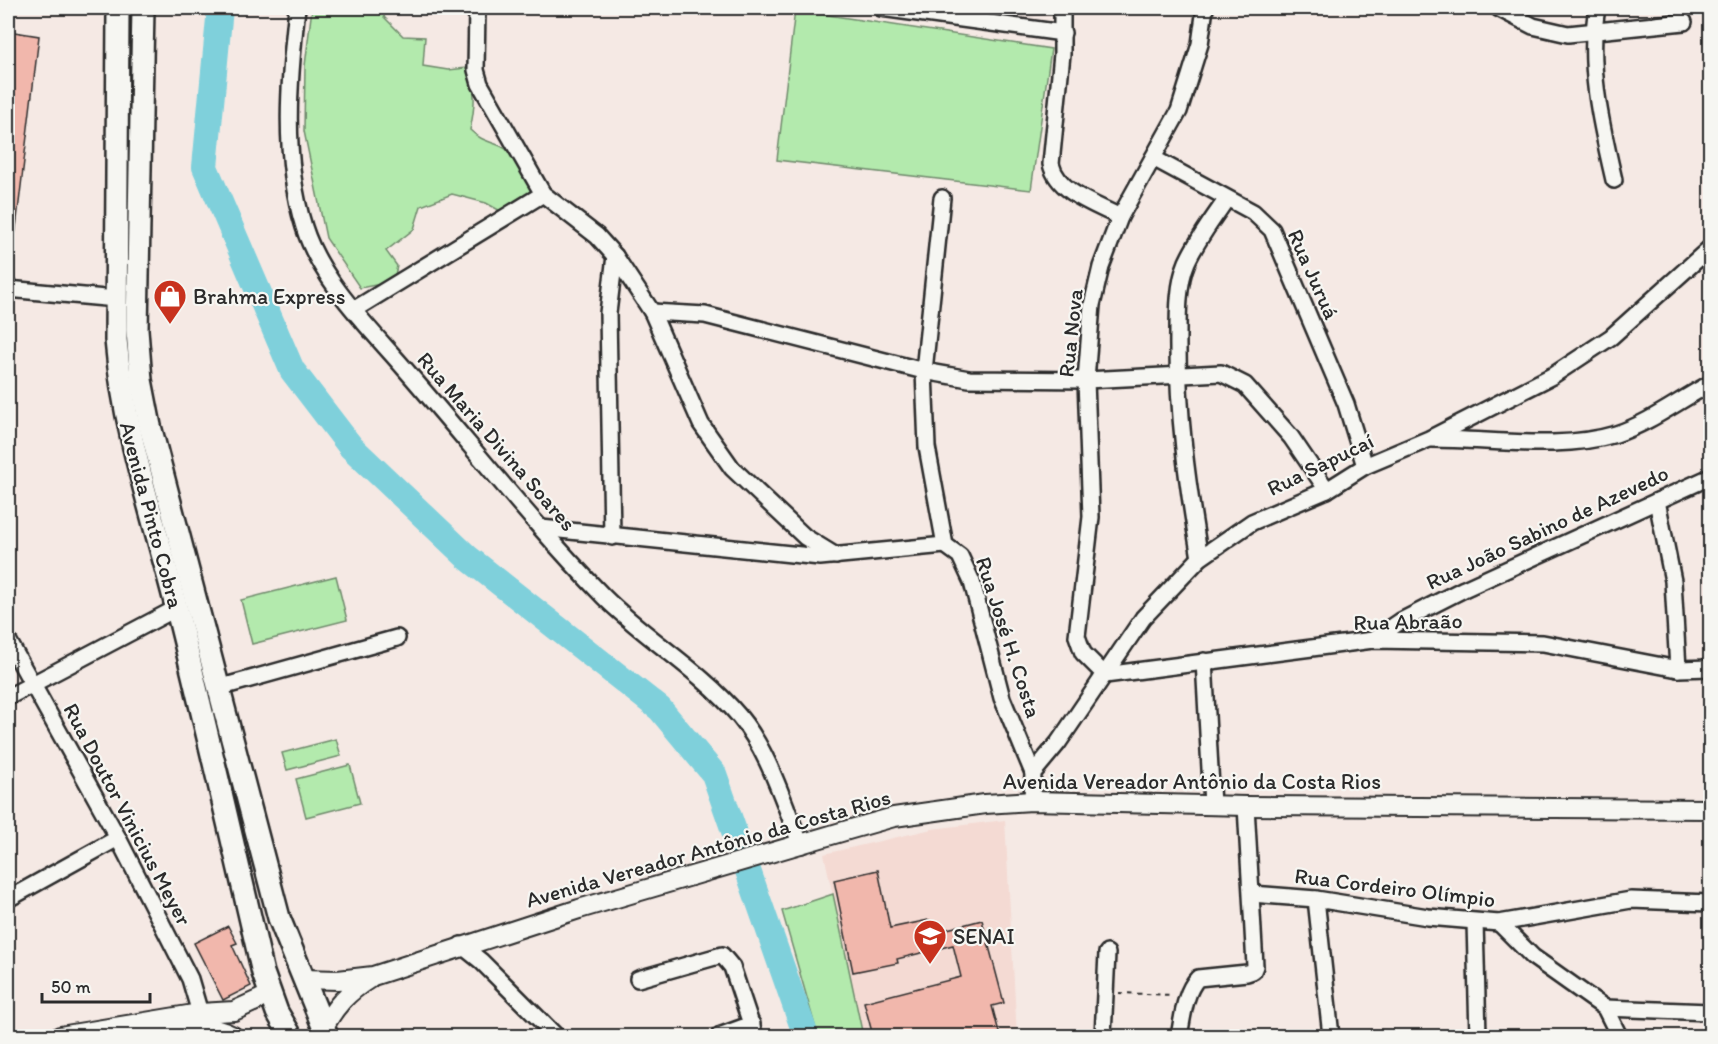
<svg xmlns="http://www.w3.org/2000/svg" width="1718" height="1044" font-family="Itim,sans-serif">
<style>
.built{fill:#f4dad3}
.green{fill:#b3eaad;stroke:#6f8a6c;stroke-width:1.5}
.lines{fill:none;stroke-linecap:round;stroke-linejoin:round}
.river{stroke:#7fd0db;stroke-width:26}
.building{fill:#f1b7ac;stroke:#2b2b2b;stroke-width:1.5}
.minor-casing{stroke:#2b2b2b;stroke-width:20}
.major-casing{stroke:#2b2b2b;stroke-width:22}
.highway-casing{stroke:#2b2b2b;stroke-width:26}
.path{stroke:#2b2b2b;stroke-width:2;stroke-dasharray:4.5 4.5;stroke-linecap:butt}
.minor{stroke:#f6f6f2;stroke-width:15}
.major{stroke:#f6f6f2;stroke-width:18}
.highway{stroke:#f6f6f2;stroke-width:21}
.labels{text-anchor:middle;stroke-width:4.5;stroke-linejoin:round;paint-order:stroke}
.street-label{font-size:22px;fill:#2b2b2b;stroke:#f6f6f2}
.poi-label{font-size:22px;fill:#2b2b2b;stroke:#f6f6f2;text-anchor:start}
</style>
<rect width="100%" height="100%" fill="#f5e9e4"/>
<filter id="ink" filterUnits="userSpaceOnUse"><feTurbulence type="fractalNoise" baseFrequency=".0167" numOctaves="2"/><feDisplacementMap in="SourceGraphic" scale="12" xChannelSelector="R" yChannelSelector="G"/><feConvolveMatrix kernelMatrix="1 2 1 2 8 2 1 2 1" color-interpolation-filters="sRGB"/></filter>
<g filter="url(#ink)">
<polygon class="built" points="1005,820 1017,1036 863,1036 824,854 932,829"/>
<g class="green">
<path d="M312,8h74l-2,9 19,19 22,1 -2,29 25,4 19,-2c10,21 8,39 3,62 13,13 24,11 38,20 13,10 21,33 27,47l-31,16 -18,-10 -34,-9 -31,12 -7,23 -28,22 11,15 -2,9 -14,9 -21,4 -34,-50 -22,-107 1,-65z"/>
<polygon points="795,10 1051,49 1031,190 777,160"/>
<polygon points="336,576 347,620 252,644 241,600"/>
<polygon points="336,739 341,756 287,770 282,753"/>
<polygon points="350,765 360,803 306,817 296,779"/>
<polygon points="833,894 863,1036 818,1036 782,911"/>
</g>
<g class="lines">
<polyline class="river" points="220,8 205,167 292,370 351,447 467,557 660,709 714,774 806,1036"/>
</g>
<g class="building">
<polygon points="8,31 39,36 15,236 8,236"/>
<polygon points="878,870 890,928 929,920 932,933 982,920 1004,1003 992,1006 1000,1036 873,1036 864,1002 961,977 953,945 897,959 898,963 853,972 834,880"/>
<polygon points="228,926 237,943 232,945 251,986 223,1000 194,943"/>
</g>
<g class="lines">
<defs>
<g id="minor">
<path d="M297,8c-8,71 -15,149 7,219 18,57 69,104 107,149 64,74 125,151 193,221 42,42 96,73 135,119 30,36 44,86 62,129"/>
<polyline points="477,8 476,70 480,84 543,194 597,236 615,256 652,312 701,424 732,468 805,537 836,556"/>
<polyline points="881,8 1063,33"/>
<path d="M1062,8v46l-11,110c7,29 44,40 69,53"/>
<polyline points="1205,8 1200,44 1179,111 1120,217 1101,267 1092,305 1086,380 1091,517 1077,636 1083,653 1105,675 1373,640 1543,643 1678,669 1710,668"/>
<polyline points="1498,8 1533,26 1568,34 1684,22"/>
<path d="M1597,8c-10,57 4,116 17,172"/>
<polyline points="1153,158 1253,212 1272,230 1346,404 1365,466"/>
<polyline points="942,198 924,371 927,447 945,545 960,556 972,582 1002,698 1033,773"/>
<polyline points="8,289 116,299"/>
<polyline points="355,309 543,194"/>
<polyline points="652,312 705,315 924,371 969,379 1086,380 1221,373 1245,385 1291,437 1327,490"/>
<path d="M1432,439c60,0 128,12 184,-5 34,-11 63,-34 94,-50"/>
<polyline points="1657,501 1673,581 1678,669"/>
<polyline points="541,528 820,557 945,545"/>
<polyline points="612,537 608,313 615,256"/>
<path d="M1200,558c-13,-75 -23,-148 -22,-224 0,-22 0,-51 9,-72 10,-22 25,-42 39,-62"/>
<polyline points="8,640 118,838 190,979 200,1013"/>
<polyline points="1373,640 1401,621 1464,589 1710,477"/>
<polyline points="1204,661 1212,805"/>
<polyline points="218,688 397,638"/>
<polyline points="8,697 177,608"/>
<polyline points="1032,801 1033,773 1058,743 1143,618 1200,558 1252,522 1327,490 1365,466 1429,439 1552,376 1611,337 1710,248"/>
<polyline points="1252,894 1316,899 1428,917 1499,923 1631,900 1710,903"/>
<polyline points="8,899 118,838"/>
<polyline points="1316,899 1331,1036"/>
<polyline points="1475,922 1478,1036"/>
<polyline points="1499,923 1533,957 1605,1008 1619,1036"/>
<polyline points="461,945 481,961 556,1036"/>
<polyline points="638,979 722,955 732,967 755,1036"/>
<polyline points="1605,1008 1710,1012"/>
<polyline points="719,1036 752,1024"/>
<polyline points="1103,1036 1107,953"/>
<path d="M1179,1036c4,-19 5,-43 19,-58l49,-5 6,-2 2,-5 -9,-160"/>
</g>
<g id="major">
<polyline points="303,979 338,980 373,976 579,909 848,830 894,817 985,804 1032,801 1246,806 1710,809"/>
<path d="M323,1029c12,-23 25,-37 46,-50"/>
<polyline points="60,1036 200,1013 234,1011 271,994"/>
<path d="M135,1036c32,-7 67,-17 98,0"/>
</g>
<g id="highway">
<path d="M118,8l-2,332c8,94 38,178 61,270 30,120 58,242 86,363l14,39 14,24"/>
<polyline points="143,8 137,330 141,380 150,426 279,918 327,1036"/>
</g>
</defs>
<use href="#minor" class="minor-casing"/>
<use href="#major" class="major-casing"/>
<use href="#highway" class="highway-casing"/>
<polyline class="path" points="1119,993 1173,995"/>
<use href="#minor" class="minor"/>
<use href="#major" class="major"/>
<use href="#highway" class="highway"/>
</g>
</g>
<defs>
<symbol id="shop-pin" viewBox="-11 -11 22 30"><path d="M0 17L-7.5 6A9.5 9.5 0 1 1 7.5 6Z" fill="#c8321e" stroke="#f6f6f2"/><path d="M-5-2.5h2.3a2.7 3.5 0 0 1 5.4 0H5L5.5 6h-11ZM-1.5-2.5h3a1.5 2.3 0 0 0-3 0Z" fill="#fff"/></symbol>
<symbol id="university-pin" viewBox="-11 -11 22 30"><path d="M0 17L-7.5 6A9.5 9.5 0 1 1 7.5 6Z" fill="#c8321e" stroke="#f6f6f2"/><path d="M0-5L7-2L0 1L-7-2ZM-4 1L0 2.5L4 1V4Q0 6-4 4Z" fill="#fff"/></symbol>
</defs>
<g fill-rule="evenodd">
<use href="#shop-pin" x="151" y="277" width="38" height="52"/>
<use href="#university-pin" x="911" y="917" width="38" height="52"/>
</g>
<g class="labels">
<g class="street-label">
<text transform="translate(1314 274) rotate(66)" y="8">Rua Juruá</text>
<text transform="translate(1070 333) rotate(-84)" y="8">Rua Nova</text>
<text transform="translate(497 441) rotate(49)" y="8">Rua Maria Divina Soares</text>
<text transform="translate(1320 464) rotate(-26)" y="8">Rua Sapucaí</text>
<text transform="translate(152 515) rotate(75)" y="8">Avenida Pinto Cobra</text>
<text transform="translate(1547 527) rotate(-25)" y="8">Rua João Sabino de Azevedo</text>
<text transform="translate(1408 621) rotate(-1)" y="8">Rua Abraão</text>
<text transform="translate(1009 637) rotate(72)" y="8">Rua José H. Costa</text>
<text x="1192" y="789">Avenida Vereador Antônio da Costa Rios</text>
<text transform="translate(128 814) rotate(62)" y="8">Rua Doutor Vinicius Meyer</text>
<text transform="translate(708 848) rotate(-16)" y="8">Avenida Vereador Antônio da Costa Rios</text>
<text transform="translate(1395 887) rotate(7)" y="8">Rua Cordeiro Olímpio</text>
</g>
<g class="poi-label">
<text x="193" y="304">Brahma Express</text>
<text x="953" y="944">SENAI</text>
</g>
</g>
<rect width="1718" height="1044" fill="none" stroke="#f6f6f2" stroke-width="30"/>
<rect x="15" y="15" width="1688" height="1014" fill="none" stroke="#2b2b2b" stroke-width="2" filter="url(#ink)"/>
<path d="M42 993v9h108v-9" fill="none" stroke="#2b2b2b" stroke-width="3"/>
<text x="51" y="993" font-size="18" fill="#2b2b2b" stroke="#f6f6f2" stroke-width="4.5" paint-order="stroke">50 m</text>
</svg>
